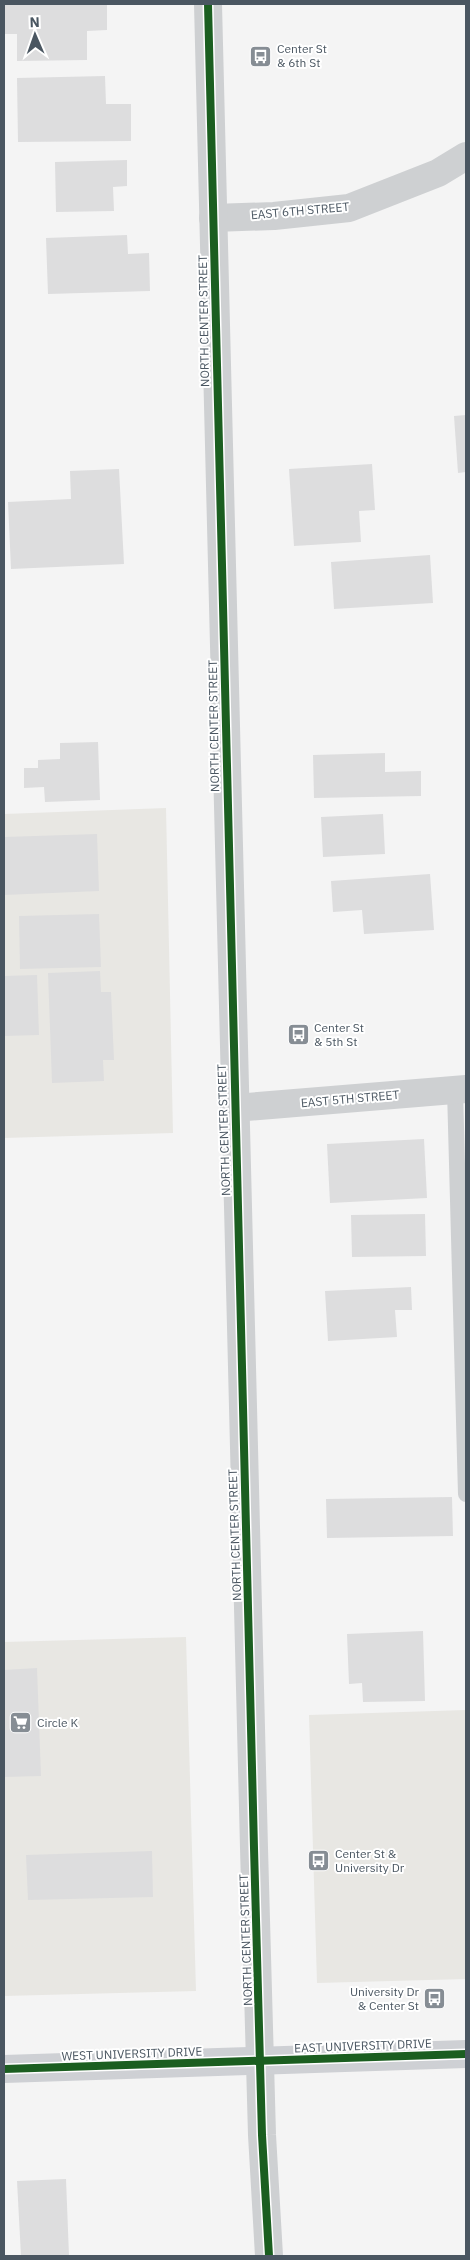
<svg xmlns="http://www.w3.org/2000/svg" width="470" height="2260" font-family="'IBM Plex Sans',sans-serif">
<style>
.commercial{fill:#e8e7e3}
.building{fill:#ddddde}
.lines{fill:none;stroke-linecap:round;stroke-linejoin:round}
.service{stroke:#ced0d2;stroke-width:16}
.minor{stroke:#ced0d2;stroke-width:28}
.tertiary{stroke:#ced0d2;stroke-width:28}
.secondary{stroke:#ced0d4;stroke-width:28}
.cycleway-casing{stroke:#fff;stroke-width:11}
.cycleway{stroke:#1b5e20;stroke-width:8}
.labels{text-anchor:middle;stroke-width:4;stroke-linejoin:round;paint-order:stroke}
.poi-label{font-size:12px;fill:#4a5661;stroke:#fff;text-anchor:start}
.street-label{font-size:12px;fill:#4a5661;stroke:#fff}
</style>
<rect width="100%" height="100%" fill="#f4f4f4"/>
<g class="commercial">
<polygon points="166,808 173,1133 4,1138 4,814"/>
<polygon points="186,1637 196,1991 4,1996 4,1642"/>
<polygon points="466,1710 466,1979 317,1983 309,1715"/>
</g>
<g class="building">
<polygon points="4,4 107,4 107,30 87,31 87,60 17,61 17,34 4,34"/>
<polygon points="105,76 106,104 131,104 131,141 18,142 17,78"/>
<polygon points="127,160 127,186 113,187 114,211 56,212 55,162"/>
<polygon points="127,235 128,254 149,253 150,291 48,294 46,238"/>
<polygon points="466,415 466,472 458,473 454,416"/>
<polygon points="372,464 375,510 359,511 361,542 294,546 289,469"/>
<polygon points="119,469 124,564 11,569 8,502 71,499 70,471"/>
<polygon points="430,555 433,603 334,609 331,562"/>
<polygon points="98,742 100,800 45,802 44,787 24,788 24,768 38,768 38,760 60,759 60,743"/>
<polygon points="385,753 385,772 421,771 421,796 314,798 313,755"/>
<polygon points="383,814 385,854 323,857 321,817"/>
<polygon points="97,834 99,891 4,895 4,837"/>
<polygon points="430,874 434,930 364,934 362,910 333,912 331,881"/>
<polygon points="99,914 101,967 20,969 19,916"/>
<polygon points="100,971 101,992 111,992 114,1060 103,1060 104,1081 52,1083 48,973"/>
<polygon points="37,975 39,1035 4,1036 4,976"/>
<polygon points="424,1139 427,1198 330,1203 327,1144"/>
<polygon points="425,1214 426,1256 352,1257 351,1215"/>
<polygon points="411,1287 412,1310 395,1310 397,1337 328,1341 325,1291"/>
<polygon points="452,1497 453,1536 327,1538 326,1499"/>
<polygon points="423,1631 425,1701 363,1702 362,1683 349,1684 347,1634"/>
<polygon points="37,1668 41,1776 4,1777 4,1670"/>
<polygon points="152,1851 153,1897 28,1900 26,1855"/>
<polygon points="66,2179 69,2256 21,2256 17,2181"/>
</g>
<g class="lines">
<polyline class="service" points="455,1090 466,1494"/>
<g class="minor">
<polyline points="213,218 274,216 349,208 438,173 466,156"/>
<polyline points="234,1108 466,1089"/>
</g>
<polyline class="tertiary" points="208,4 254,1848 262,2135 269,2256"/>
<polyline class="secondary" points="4,2069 466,2054"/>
<defs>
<g id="cycleway">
<polyline points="208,4 254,1848 262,2135 269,2256"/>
<polyline points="4,2069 466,2054"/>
</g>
</defs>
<use href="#cycleway" class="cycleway-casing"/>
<use href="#cycleway" class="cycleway"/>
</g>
<defs>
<symbol id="bus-square" viewBox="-11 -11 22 22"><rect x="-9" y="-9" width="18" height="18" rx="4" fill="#868d94" stroke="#fff"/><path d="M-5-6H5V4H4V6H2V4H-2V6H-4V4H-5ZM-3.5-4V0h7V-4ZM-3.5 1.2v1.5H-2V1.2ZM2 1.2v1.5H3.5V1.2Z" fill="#fff"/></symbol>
<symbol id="supermarket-square" viewBox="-11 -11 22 22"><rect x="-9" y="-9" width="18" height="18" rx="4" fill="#868d94" stroke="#fff"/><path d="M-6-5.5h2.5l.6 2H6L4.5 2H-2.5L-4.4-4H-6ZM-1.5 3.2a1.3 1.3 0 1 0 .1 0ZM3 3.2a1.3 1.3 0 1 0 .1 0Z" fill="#fff"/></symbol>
</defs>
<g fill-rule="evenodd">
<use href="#bus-square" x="248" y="44" width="25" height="25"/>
<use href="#bus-square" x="286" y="1022" width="25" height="25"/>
<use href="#supermarket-square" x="8" y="1710" width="25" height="25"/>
<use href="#bus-square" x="306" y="1848" width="25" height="25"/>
<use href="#bus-square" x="422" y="1986" width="25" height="25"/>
</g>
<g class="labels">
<g class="poi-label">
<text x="277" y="53">Center St<tspan x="277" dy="14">&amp; 6th St</tspan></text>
<text x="314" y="1032">Center St<tspan x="314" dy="14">&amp; 5th St</tspan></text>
<text x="37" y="1727">Circle K</text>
<text x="335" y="1858">Center St &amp;<tspan x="335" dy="14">University Dr</tspan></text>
<text x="419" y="1996" text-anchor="end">University Dr<tspan x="419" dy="14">&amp; Center St</tspan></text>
</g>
<g class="street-label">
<text transform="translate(300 211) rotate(-5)" y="4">EAST 6TH STREET</text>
<text transform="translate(204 321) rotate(-91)" y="4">NORTH CENTER STREET</text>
<text transform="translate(214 726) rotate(-91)" y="4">NORTH CENTER STREET</text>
<text transform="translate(350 1099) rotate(-5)" y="4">EAST 5TH STREET</text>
<text transform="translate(224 1130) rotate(-92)" y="4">NORTH CENTER STREET</text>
<text transform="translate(235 1535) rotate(-92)" y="4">NORTH CENTER STREET</text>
<text transform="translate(246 1940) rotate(-92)" y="4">NORTH CENTER STREET</text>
<text transform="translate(363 2046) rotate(-2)" y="4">EAST UNIVERSITY DRIVE</text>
<text transform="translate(132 2054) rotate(-2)" y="4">WEST UNIVERSITY DRIVE</text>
</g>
</g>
<rect width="470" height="2260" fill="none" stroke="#4a5661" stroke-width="10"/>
<g transform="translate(35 35) rotate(358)" stroke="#ffffff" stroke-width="4" paint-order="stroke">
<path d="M0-4L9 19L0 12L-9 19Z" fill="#4a5661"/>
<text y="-8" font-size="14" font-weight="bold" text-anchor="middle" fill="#4a5661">N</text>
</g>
</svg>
